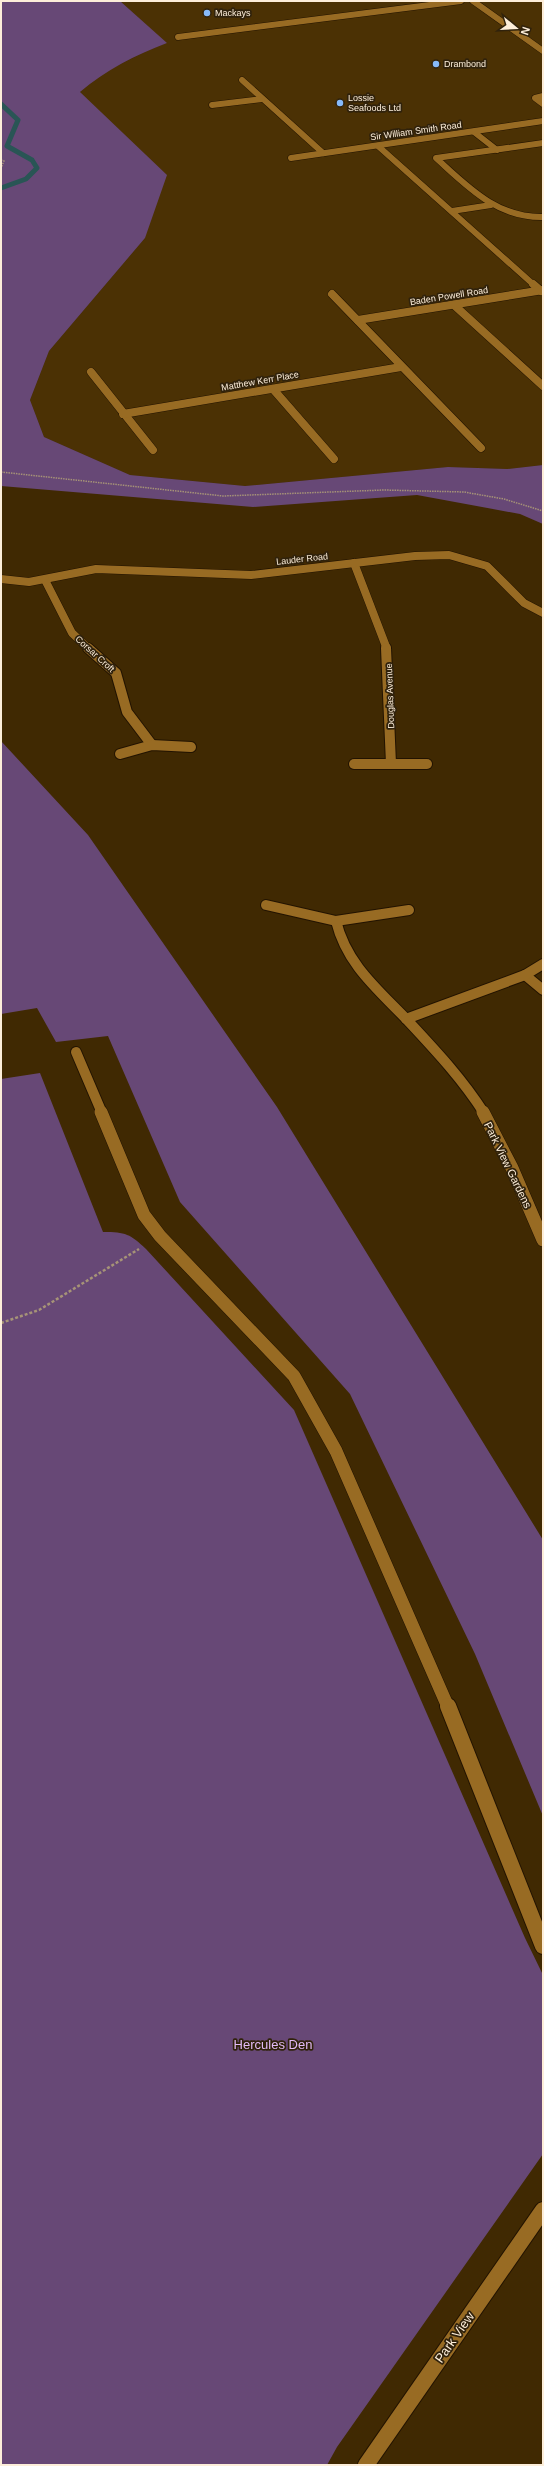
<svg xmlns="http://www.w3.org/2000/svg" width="544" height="2466" font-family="Arial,sans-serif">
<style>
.built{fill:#4b3104}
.green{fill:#674876}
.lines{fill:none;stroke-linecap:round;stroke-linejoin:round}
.stream{stroke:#295555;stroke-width:5}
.lane-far3-casing{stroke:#221301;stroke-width:7}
.lane-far2-casing{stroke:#221301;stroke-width:12}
.lane-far1-casing{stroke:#221301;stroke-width:14}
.lane-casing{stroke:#221301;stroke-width:18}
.street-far4-casing{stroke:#221301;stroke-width:7}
.street-far3-casing{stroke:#221301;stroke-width:9}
.street-far2-casing{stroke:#221301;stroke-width:12}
.street-far1-casing{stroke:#221301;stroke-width:14}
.street-casing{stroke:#221301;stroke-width:18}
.path-far1{stroke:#a69377;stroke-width:1.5;stroke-dasharray:1.5 1;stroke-linecap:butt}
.path{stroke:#a69377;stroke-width:2.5;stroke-dasharray:3 2;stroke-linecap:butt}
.lane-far3{stroke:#986b23;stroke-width:6}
.lane-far2{stroke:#986b23;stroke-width:10}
.lane-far1{stroke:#986b23;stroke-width:13}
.lane{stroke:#986b23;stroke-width:16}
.street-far4{stroke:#986b23;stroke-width:6}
.street-far3{stroke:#986b23;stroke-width:8}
.street-far2{stroke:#986b23;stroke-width:10}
.street-far1{stroke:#986b23;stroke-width:13}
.street{stroke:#986b23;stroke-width:16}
.poi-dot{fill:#87bbfb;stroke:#30220c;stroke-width:1.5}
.labels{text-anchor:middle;stroke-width:3.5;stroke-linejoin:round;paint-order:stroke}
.far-poi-label{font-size:9px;fill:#fdeeda;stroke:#30220c;text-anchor:start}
.far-street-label{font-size:9px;fill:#fdeeda;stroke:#30220c}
.street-label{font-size:11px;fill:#fdeeda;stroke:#30220c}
.near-park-label{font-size:13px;fill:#e2baf6;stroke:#30220c}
.near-street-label{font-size:13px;fill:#fdeeda;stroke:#30220c}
</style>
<rect width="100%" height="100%" fill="#402902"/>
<polygon class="built" points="120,1 543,1 543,465 507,469 448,467 245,486 130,475 44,437 30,400 49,351 145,238 80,92 103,73 147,51 166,43"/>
<g class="green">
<path d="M1,1h119l47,42c-32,12 -61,27 -87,49l87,83 -22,63 -96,113 -19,49 14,37 86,38 115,11 203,-19 59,2 36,-4v59l-23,-10 -103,-19 -164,12 -252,-21z"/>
<polygon points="1,741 88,835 277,1107 543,1540 543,1816 475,1654 350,1394 180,1202 108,1036 56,1042 37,1008 1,1014"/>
<path d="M40,1073l63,159c23,0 27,2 43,17l148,161 231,528 18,37v179l-206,293 -10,18h-326v-1386z"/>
</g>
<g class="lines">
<polyline class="stream" points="1,104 18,120 7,146 32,160 37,168 26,179 1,188"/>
<defs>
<g id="lane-far3">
<polyline points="178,37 461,1"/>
<polyline points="543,96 535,98 543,104"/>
<polyline points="474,132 497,150"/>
<path d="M543,143l-107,15c32,29 61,60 107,59"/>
<polyline points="452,211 491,205"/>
</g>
<polyline id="lane-far2" points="76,1052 102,1113"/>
<polyline id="lane-far1" points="101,1112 144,1215 160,1236 294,1376 336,1451 448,1707"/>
<polyline id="lane" points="448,1706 543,1946"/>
<g id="street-far4">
<polyline points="473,1 543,51"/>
<polyline points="242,80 323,153"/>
<polyline points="212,105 262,99"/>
<polyline points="378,146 534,285"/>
<polyline points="291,158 543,121"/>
</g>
<g id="street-far3">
<polyline points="533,284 541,291"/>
<polyline points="332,294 481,448"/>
<polyline points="454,305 543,386"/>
<polyline points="358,320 543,290"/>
<polyline points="91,372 153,450"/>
<polyline points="273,389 334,459"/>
<polyline points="123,414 401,367"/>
<polyline points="354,563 387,649"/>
<polyline points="1,579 29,582 96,569 251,575 415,556 449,555 487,566 524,603 543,613"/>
<polyline points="45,580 72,633 89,649"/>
</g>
<g id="street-far2">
<polyline points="88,648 116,673 127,712 152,745"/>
<polyline points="386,648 391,764"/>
<polyline points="120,754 152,745 191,747"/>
<polyline points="354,764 427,764"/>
<polyline points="266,905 336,921 409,910"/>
<path d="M336,921c11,45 44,70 74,102 27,29 53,57 74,90"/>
<polyline points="525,975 543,990"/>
<polyline points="406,1019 525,975 543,964"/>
</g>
<polyline id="street-far1" points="483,1112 512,1168 543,1240"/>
<polyline id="street" points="366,2465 543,2210"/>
</defs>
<use href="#lane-far3" class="lane-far3-casing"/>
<use href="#lane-far2" class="lane-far2-casing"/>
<use href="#lane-far1" class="lane-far1-casing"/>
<use href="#lane" class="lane-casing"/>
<use href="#street-far4" class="street-far4-casing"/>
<use href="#street-far3" class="street-far3-casing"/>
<use href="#street-far2" class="street-far2-casing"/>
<use href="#street-far1" class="street-far1-casing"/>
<use href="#street" class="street-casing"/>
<g class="path-far1">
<polyline points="1,160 4,161 1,168"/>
<polyline points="1,472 223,496 384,490 464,492 504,499 543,511"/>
</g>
<polyline class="path" points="1,1323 39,1310 139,1249"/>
<use href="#lane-far3" class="lane-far3"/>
<use href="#lane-far2" class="lane-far2"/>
<use href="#lane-far1" class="lane-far1"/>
<use href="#lane" class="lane"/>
<use href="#street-far4" class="street-far4"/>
<use href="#street-far3" class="street-far3"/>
<use href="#street-far2" class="street-far2"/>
<use href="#street-far1" class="street-far1"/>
<use href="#street" class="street"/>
</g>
<g class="poi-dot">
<circle cx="207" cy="13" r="4"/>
<circle cx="436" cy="64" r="4"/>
<circle cx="340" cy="103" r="4"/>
</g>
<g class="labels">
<g class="far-poi-label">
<text x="215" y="16">Mackays</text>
<text x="444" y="67">Drambond</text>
<text x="348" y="101">Lossie<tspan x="348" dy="10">Seafoods Ltd</tspan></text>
</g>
<g class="far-street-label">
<text transform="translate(416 131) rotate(-8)" y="3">Sir William Smith Road</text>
<text transform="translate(449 296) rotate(-9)" y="3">Baden Powell Road</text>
<text transform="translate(260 381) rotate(-10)" y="3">Matthew Kerr Place</text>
<text transform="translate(302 559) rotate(-6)" y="3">Lauder Road</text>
<text transform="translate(95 654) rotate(42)" y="3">Corsar Croft</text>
<text transform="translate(390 696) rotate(-92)" y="3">Douglas Avenue</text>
</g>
<g class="street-label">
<text transform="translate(508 1165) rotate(64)" y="4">Park View Gardens</text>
</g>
<g class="near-park-label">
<text x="273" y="2049">Hercules Den</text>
</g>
<g class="near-street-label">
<text transform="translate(454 2337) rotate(-55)" y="5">Park View</text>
</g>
</g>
<rect width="544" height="2466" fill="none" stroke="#fdeeda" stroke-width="4"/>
<g transform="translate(516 28) rotate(108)" stroke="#30220c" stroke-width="3" paint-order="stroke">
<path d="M0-3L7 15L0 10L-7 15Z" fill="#fdeeda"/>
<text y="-6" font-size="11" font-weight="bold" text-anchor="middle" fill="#fdeeda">N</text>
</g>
</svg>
